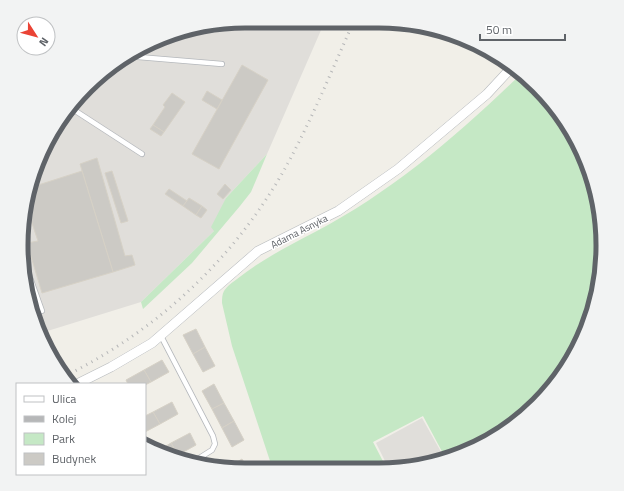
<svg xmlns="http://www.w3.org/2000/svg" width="624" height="491" font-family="'Titillium Web',sans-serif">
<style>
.industrial{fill:#e0deda}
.green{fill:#c5e8c5}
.building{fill:#cccac5;stroke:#d6d1c6}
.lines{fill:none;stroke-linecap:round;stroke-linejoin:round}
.lane-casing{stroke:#b5b8bc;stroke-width:6}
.street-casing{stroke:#b5b8bc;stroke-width:10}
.lane{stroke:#fff;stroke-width:4.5}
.street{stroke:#fff;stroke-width:9}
.rail{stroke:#b6b7b8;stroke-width:3;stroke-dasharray:1 5;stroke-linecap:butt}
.labels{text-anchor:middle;stroke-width:3;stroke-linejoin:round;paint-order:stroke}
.street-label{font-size:10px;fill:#5f6368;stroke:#fff}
.rim{fill:none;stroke:#5f6368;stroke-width:5}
</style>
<rect width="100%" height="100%" fill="#f1efe8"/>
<g class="industrial">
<polygon points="246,21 325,21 267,154 226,198 214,231 141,302 41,333 29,304 21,246 29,188 51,133 87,87 133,51 187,29"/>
<polygon points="422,418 445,459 389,469 376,443"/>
</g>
<g class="green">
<path d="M521,74l52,59 28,83 -6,87 -38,79 -66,58 -41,18 -4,1 -23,-43 -50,26 14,27 -115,-2 -40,-121 -10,-43c0,-5 0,-8 2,-12 3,-5 9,-9 13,-12 24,-19 51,-33 78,-47 77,-40 144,-98 206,-158z"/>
<polygon points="267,154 251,192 240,206 192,263 143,309 141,302 214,231 211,227 226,198"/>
</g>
<g class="building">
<polygon points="242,65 268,80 219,169 192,154"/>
<polygon points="207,91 222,100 217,109 202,100"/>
<polygon points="172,93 185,102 164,132 153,125 165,107 163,105"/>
<polygon points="153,125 164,132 161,136 150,129"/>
<polygon points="97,158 125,256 132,255 135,265 113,272 80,164"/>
<polygon points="82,171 113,272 42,293 27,243 38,241 26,205 29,188"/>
<polygon points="112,171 128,221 121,223 105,173"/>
<polygon points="225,184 231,190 223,199 217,194"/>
<polygon points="169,189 187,201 183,206 165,194"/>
<polygon points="189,198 202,206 196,215 183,206"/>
<polygon points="202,206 207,210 201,218 196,215"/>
<polygon points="196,329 205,347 193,354 183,335"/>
<polygon points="205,347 215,366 203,372 193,354"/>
<polygon points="162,360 169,372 151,382 144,370"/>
<polygon points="144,370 151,382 145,385 145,384 128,384 126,380"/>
<polygon points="214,384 224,403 212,409 202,391"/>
<polygon points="172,402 178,414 160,424 153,412"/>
<polygon points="224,403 234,421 222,428 212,409"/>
<polygon points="153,412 160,424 145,432 145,416"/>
<polygon points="234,421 244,440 232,447 222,428"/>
<polygon points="190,433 196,445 178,455 171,443"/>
<polygon points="171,443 178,455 177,455 161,449"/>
<polygon points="242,459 246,467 230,466"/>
</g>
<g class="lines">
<defs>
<g id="lane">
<polyline points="126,56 222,64"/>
<polyline points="71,108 142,154"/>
<polyline points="22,255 42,311"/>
<polyline points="161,336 213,436 215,444 212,450 193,462"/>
</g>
<polyline id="street" points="77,384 111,367 152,343 258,251 338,211 398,169 487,94 513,66"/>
</defs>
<use href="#lane" class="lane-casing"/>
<use href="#street" class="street-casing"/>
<use href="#lane" class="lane"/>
<use href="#street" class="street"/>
<path class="rail" d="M65,376c91,-45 167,-115 218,-204 27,-48 48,-100 71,-151"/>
</g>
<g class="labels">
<g class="street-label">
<text transform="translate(299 231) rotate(-27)" y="4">Adama Asnyka</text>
</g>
</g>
<path d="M0 0H624V491H0ZM245 28H379A217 217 0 0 1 596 245V246A217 217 0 0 1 379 463H245A217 217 0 0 1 28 246V245A217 217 0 0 1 245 28Z" fill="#f2f3f3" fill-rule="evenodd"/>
<path class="rim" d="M245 28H379A217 217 0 0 1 596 245V246A217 217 0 0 1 379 463H245A217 217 0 0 1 28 246V245A217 217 0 0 1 245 28Z"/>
<rect x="16" y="383" width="130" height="92" fill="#ffffff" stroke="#bfc1c3"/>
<rect x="24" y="396" width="20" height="6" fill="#ffffff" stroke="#bfc1c3"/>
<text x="52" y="403" font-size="12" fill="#5f6368">Ulica</text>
<rect x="24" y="416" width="20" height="6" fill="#b6b7b8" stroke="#bfc1c3"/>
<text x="52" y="423" font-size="12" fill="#5f6368">Kolej</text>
<rect x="24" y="433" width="20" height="12" fill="#c5e8c5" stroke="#bfc1c3"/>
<text x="52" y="443" font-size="12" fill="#5f6368">Park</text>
<rect x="24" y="453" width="20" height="12" fill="#cccac5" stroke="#bfc1c3"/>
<text x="52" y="463" font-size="12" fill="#5f6368">Budynek</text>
<g transform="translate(36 36) rotate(126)"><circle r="19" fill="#ffffff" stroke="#bfc1c3"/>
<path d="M0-3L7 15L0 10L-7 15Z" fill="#ea4335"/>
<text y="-6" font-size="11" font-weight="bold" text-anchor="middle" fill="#5f6368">N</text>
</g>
<path d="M480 34v6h85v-6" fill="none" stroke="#5f6368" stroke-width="2"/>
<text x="486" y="34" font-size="12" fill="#5f6368" stroke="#ffffff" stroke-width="3" paint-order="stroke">50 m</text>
</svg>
